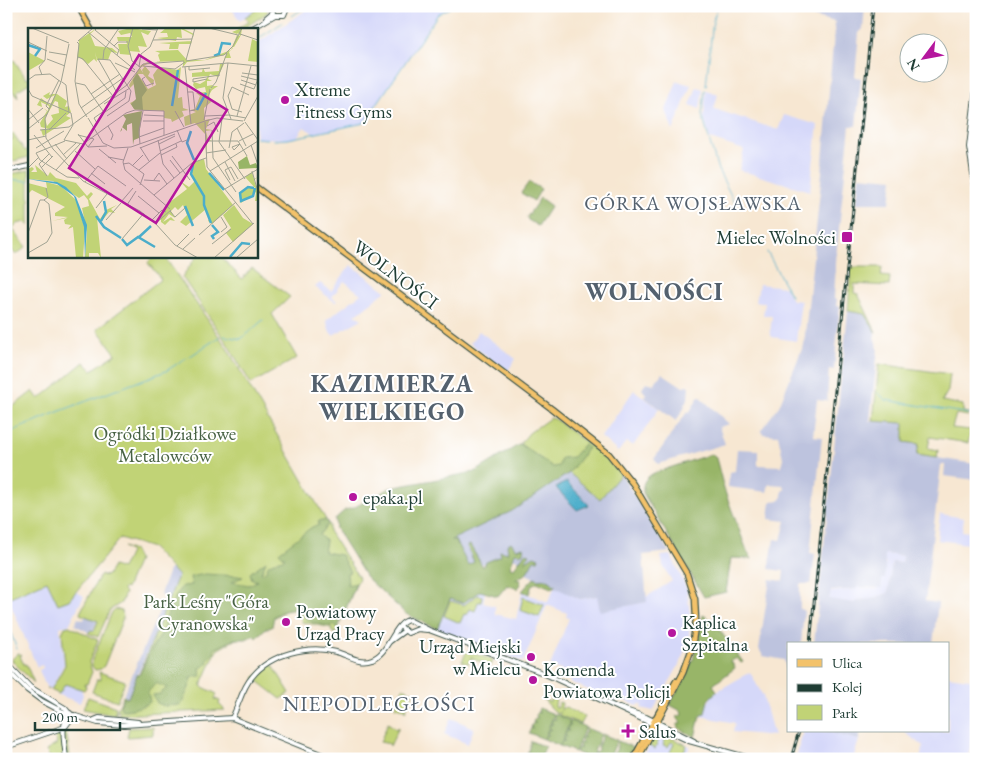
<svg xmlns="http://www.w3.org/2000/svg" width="982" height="765" font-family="'EB Garamond',serif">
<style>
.built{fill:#d5d8f9}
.industrial{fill:#bdc3de;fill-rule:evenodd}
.green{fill:#c1d376;stroke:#708855}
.forest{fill:#98b567;stroke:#5c794e}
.water{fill:#4badca;stroke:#35757f}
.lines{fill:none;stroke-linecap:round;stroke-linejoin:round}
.stream{stroke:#4badca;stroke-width:1}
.minor-casing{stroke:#3f564c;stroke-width:6}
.major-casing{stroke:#3f564c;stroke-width:7}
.minor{stroke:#fff;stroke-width:4}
.major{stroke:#f3c26a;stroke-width:4.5}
.rail-casing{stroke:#1f3d34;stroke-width:3}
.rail{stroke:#fff;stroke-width:1;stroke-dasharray:4;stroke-linecap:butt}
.poi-dot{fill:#b5179e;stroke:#fff;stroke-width:2}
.labels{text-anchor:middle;stroke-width:4;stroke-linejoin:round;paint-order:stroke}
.poi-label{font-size:19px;fill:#1f3d34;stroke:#fff;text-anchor:start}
.street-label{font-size:19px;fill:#1f3d34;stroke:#fff}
.park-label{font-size:19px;fill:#486244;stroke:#fff}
.neighbourhood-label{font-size:20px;letter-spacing:1px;fill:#54616e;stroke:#fff}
.quarter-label{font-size:21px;letter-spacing:1px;fill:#54616e;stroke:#fff}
.district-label{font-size:24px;font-weight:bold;letter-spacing:1px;fill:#54616e;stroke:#fff}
.inset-river{fill:none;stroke:#4badca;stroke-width:2.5}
.inset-road{fill:none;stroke:#a1a393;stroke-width:1}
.view{fill:#b5179e;fill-opacity:0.15;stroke:#b5179e;stroke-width:2.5}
.inset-edge{fill:none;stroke:#1f3d34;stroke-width:2.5}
</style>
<rect width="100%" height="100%" fill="#fff"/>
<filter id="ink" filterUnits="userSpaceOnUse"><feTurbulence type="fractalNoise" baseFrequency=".02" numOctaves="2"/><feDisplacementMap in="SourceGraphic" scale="10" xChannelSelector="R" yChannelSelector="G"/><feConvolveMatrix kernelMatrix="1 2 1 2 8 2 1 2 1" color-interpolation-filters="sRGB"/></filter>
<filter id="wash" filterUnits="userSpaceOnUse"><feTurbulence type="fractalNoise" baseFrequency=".0096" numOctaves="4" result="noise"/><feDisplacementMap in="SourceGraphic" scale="20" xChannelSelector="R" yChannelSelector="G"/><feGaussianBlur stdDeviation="1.12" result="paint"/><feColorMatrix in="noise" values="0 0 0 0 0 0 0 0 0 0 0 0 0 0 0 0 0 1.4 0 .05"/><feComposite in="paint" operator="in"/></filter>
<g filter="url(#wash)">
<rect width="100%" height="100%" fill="#f7e7d2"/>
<g class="built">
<polygon points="230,6 261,6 240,21"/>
<polygon points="312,6 449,7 438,14 431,23 364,123 313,133 304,127 297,137 288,139 256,138 256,44"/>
<polygon points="677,81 691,85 673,131 666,110"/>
<polygon points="697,87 703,89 700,109 690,105"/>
<polygon points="706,90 718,94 714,109 778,130 784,115 818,125 810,191 739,170 744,150 710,139 704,118"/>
<polygon points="351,265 386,291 355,315 362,319 333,335 330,332 326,320 361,294 344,281 332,297 337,301 335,302 315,287 320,283 331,291"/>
<polygon points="759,284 785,287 792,300 801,301 796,341 772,337 770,333 772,316 763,315 765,303 756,302"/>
<polygon points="479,331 516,359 507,372 470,343"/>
<polygon points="634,390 659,409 633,446 626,442 618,452 601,437"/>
<polygon points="940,514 964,518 962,531 976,533 976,545 937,540"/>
<polygon points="885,554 903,556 902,563 892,562 888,593 871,599 856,600 856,603 829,600 830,592 857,589 857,587 877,589 886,563 884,563"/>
<polygon points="671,555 687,589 690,615 689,638 682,660 653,711 641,708 642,705 639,704 637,706 620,698 616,702 602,696 570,682 572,677 568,673 550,666 569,618 566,617 567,613 547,605 523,662 437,629 450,599 480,591 485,592 483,603 495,606 495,614 516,619 522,592 548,602 555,586 580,599 597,596 625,606 646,602 646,597 672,581 663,566 661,556"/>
<polygon points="47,581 58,604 69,600 75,591 84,596 69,625 60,627 64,664 51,689 46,687 39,670 43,668 42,665 37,667 8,598"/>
<polygon points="750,672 763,696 774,736 733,732 735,723 700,716 714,693"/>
<polygon points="948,676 976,680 976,728 967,759 920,759 923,746 903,731 948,731"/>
<polygon points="64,684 81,688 83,695 80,703 56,694"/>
<polygon points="451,718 474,728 468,744 444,734"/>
<polygon points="803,731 825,731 859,740 853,759 796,759"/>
<polygon points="660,733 690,746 687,753 701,759 642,759 655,736"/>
</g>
<g class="industrial">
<polygon points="798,6 865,6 863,29 859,33 855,77 861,78 856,126 850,126 837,247 834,298 837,299 836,306 840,306 834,370 829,369 827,401 817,400 813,436 822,437 810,553 815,554 811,584 800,584 800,609 804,610 801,644 788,644 788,678 784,660 763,656 759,649 770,579 783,581 784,571 769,569 774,539 781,540 786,521 769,519 771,501 781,500 783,490 786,489 783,485 769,484 767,492 728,487 730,472 735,471 737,449 758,450 758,465 781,466 783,458 778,435 763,434 761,430 779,406 804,344 822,172 835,22 798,12"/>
<polygon points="859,176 893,179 890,203 857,203"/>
<path d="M848,311l16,3 12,18 -2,5 4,11 -8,73 34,2 15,21 -2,11 59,9v16l-32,-4 1,-11h-4l-16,136 13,2 -5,41h-119zM885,554l18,2 -1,7 -10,-1 -4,31 -17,6 -15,1 -1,3 -26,-4 2,-8 26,-2v-2l24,1 1,-9h3z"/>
<polygon points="662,373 683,387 686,385 689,386 688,399 684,405 685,407 676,421 644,397 646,394 642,389 646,382 654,384"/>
<polygon points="699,396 729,424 719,427 725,444 658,464 654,459 687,412 689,413"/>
<polygon points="569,473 600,499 621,474 669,552 643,555 647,602 600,611 597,596 580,599 526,574 530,564 503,555 465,572 450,540 512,511"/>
<polygon points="170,568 179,576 128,698 123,696 165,598 160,594"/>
<polygon points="85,616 97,621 92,634 75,625 78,618 84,620"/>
<polygon points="825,731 861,731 859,740"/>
</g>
<g class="green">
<polygon points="262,6 269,6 267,13 243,29 237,29 249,21 245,17"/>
<polygon points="14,60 26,78 29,77 29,83 17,91 18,98 6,79 6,65 10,65 9,63"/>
<polygon points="13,133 25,151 29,149 29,157 6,163 6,142 13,139 11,135"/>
<polygon points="29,170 29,226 25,222 17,224 13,229 26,247 16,255 6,243 6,175"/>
<polygon points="153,256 164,256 227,348 329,525 329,531 359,578 335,634 331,631 332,628 302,622 298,609 285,611 217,650 201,686 217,694 215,699 220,701 219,704 225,710 118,715 120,710 117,710 115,715 123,696 128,698 137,675 139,675 178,576 152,548 120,538 69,600 58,604 47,581 8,598 9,605 6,596 6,412 33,391 39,399 84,362 92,370 116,354 97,329 161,279 148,263"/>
<polygon points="197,256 220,256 242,279 252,268 290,297 272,314 297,358 251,384 228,345 182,277"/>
<polygon points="851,267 882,267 881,276 890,277 889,286 854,284 854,293 858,294 876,332 864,314 848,311"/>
<polygon points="879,364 950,374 948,391 942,401 963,405 963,412 968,413 968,416 956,414 952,428 971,430 968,443 930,437 928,448 938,450 937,458 917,455 919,444 904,442 904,423 873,421"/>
<polygon points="550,418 555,419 601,454 621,474 600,499 569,473 555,482 555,469 520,444 529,433"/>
<polygon points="123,547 134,551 138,560 126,589 124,588 123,590 125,593 121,603 110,610 98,637 88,633 91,630 94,631 98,621 80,614 81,611 100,575 107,576 113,566 122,569 130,552"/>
<polygon points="477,595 482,596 481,602 478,602 475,611 470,609 467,615 464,614 460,623 444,616 450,601 464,605"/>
<polygon points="523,597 544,605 539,617 520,610"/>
<polygon points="115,609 122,611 123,618 104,666 101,669 95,670 92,666 92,660 112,612"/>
<polygon points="69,626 98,640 89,662 92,672 87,684 84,684 86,687 84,690 65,684 59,694 46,688 51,690 65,665 62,633 65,627"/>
<polygon points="467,651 493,660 491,666 471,658 472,656 468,664 462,661"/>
<polygon points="18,653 22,655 20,656 24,665 26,664 34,683 13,662 12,659"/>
<polygon points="272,664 290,693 281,699 254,678"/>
<polygon points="99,672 125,681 117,701 92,692 97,679 101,680"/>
<polygon points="403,688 413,692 405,712 405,709 395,707"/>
<polygon points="552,696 556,698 555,707 558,708 559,702 562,703 561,710 564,707 585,717 581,724 559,715 560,712 557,714 543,699 550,702"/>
<polygon points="88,697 116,707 114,715 83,709"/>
<polygon points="388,723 396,729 399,727 390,746 390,744 380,742"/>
<polygon points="153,727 153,735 127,737 129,728"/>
<polygon points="66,731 70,756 74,759 51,759 46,751 57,744 54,733"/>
<polygon points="660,733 687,745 683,753 669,755 674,743 671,742 668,747 663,745 665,739 660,737 655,749 649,746 655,736"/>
</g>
<g class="forest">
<polygon points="529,182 541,189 534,201 521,193"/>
<polygon points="540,198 551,206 538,226 528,220 527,217"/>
<polygon points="520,444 553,467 559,466 561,458 573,457 584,444 588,448 569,473 532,498 512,511 451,540 455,540 468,565 474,562 467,546 470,545 483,567 486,562 501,556 500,551 508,553 507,545 511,542 516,549 523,547 524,551 520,554 515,553 510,567 514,568 525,553 530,554 524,562 534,556 539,558 538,560 534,560 526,574 515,579 521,580 518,589 507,585 498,596 480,591 463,603 450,599 437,629 406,614 366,577 336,529 335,519 345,510 353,508 390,488 475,472"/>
<path d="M711,454l5,4 8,31 23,62 5,8 -21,-1 -5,34 -22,5 -61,-104c-1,-11 2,-15 11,-20z"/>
<path d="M321,520h5l2,4 -9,11 7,6 -2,11 17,3 9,17 -3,1 1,12 8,-2 -18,45 -4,-4 -3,2c-16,-3 -28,-3 -32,-19l-15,3 -10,6 -2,11 -7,2 -9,9 -2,-3 -8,4h-12l-21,11 2,2 -8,9 2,2 -9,5 1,8h-5l-6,3 2,2 -11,24 -16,1 -8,-3 -4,-8 7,-1 7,-6 -11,-5 -8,9 2,10c-9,5 -18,8 -28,8l-2,-4 3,-8h5l9,-23h2l12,-25 9,-14 9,-27 10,-19 4,-4 9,-1 -2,-8 15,-3 33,2 5,1 -12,5 18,3 8,-4 -5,-2 -2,-6 16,-12 -5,12 4,-1 4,-8 16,-6 -6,-6 33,-25 7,-2 -1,-3z"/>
<path d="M535,577l4,3c7,-2 11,0 16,6l-4,2 -14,-6 -5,3 -3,9 -7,-3z"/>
<polygon points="703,615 713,621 743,662 741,663 737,658 731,661 735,668 713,685 717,691 708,700 705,713 700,716 695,737 678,728 677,725 681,723 677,717 682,715 681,711 670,705 693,660"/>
<polygon points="539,708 554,714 544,739 529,733 531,728 533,729 531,727 533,723 536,723 533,722 535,718 538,718 536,716 537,712 540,713 538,711"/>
<polygon points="555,714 570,721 560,746 544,739 546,735 549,735 547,733 549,729 551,730 549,728 551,724 553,724 551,723 553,719 556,719 554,718"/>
<polygon points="571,721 585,727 575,752 560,746 562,741 565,741 563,740 565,736 567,737 565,735 567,731 569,731 567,730 569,725 571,725 569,724"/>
<polygon points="586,728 601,734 591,759 576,752 578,748 581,748 579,747 580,743 583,743 581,741 582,737 585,738 583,736 585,732 587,732 585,731"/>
<polygon points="602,734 617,740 609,759 592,759 596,754 594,753 598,750 598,744 600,744 599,743 602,739"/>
<polygon points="531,741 545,747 540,759 523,759 527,755"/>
<polygon points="618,741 635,748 629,759 610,759 614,756 612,754 616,751"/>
</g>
<polygon class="water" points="567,482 589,505 577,510 558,490 556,487"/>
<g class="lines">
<g class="stream">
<polyline points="292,16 304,8"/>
<polyline points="256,40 282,23"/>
<polyline points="706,86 713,20 718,6"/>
<polyline points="705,90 702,115 718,170 735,203"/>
<polyline points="256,138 267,139"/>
<polyline points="273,140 288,139 364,123 438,14 450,8"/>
<polyline points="6,179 29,181"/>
<polyline points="767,252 791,296"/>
<polyline points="224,336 241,339 263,320"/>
<polyline points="189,357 219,337"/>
<polyline points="878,393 886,400 976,415"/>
<polyline points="6,434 55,413 166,371 186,358"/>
<polyline points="6,624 7,625"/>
<polyline points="9,629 17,649"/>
</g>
</g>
</g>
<g filter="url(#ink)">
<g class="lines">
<defs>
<g id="minor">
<polyline points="275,15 284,15 286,10 285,6"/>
<polyline points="266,18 273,12"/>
<polyline points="251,29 275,15"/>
<polyline points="976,88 969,147 976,193"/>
<polyline points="6,171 29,166"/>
<polyline points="401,627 408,633 418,629 427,630"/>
<polyline points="389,642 404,631"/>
<polyline points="6,662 30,687 65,708 69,713"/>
<polyline points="6,669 27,690 42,701 63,712 98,723 124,725 232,718 333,759"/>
<polyline points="619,708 646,717 694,741"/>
<path d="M232,718c7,-13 10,-30 20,-41 18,-23 57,-33 84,-25 12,3 23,12 36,7 17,-5 22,-37 37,-39l20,10 114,43 146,68 64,18"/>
<polyline points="94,720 99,718 138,722"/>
<polyline points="6,747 65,727 74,715"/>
<path d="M66,759c-1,-15 -7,-34 4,-46"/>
<polyline points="972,759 976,747"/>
</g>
<g id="major">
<polyline points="78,6 91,29"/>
<polyline points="256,187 552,409 609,454 633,484 687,574 695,599 696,619 692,648 683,673 638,759"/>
<polyline points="633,759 676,681"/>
</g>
</defs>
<use href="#minor" class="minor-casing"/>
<use href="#major" class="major-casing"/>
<use href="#minor" class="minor"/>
<use href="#major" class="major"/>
<defs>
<g id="rail">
<polyline points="810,644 873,6"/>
<polyline points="791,759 799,731"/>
</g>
</defs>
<use href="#rail" class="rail-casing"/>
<use href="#rail" class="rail"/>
</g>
</g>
<g class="poi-dot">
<circle cx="285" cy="100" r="5"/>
<rect x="841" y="231" width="12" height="12" rx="2.5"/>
<circle cx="353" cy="497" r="5"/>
<circle cx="286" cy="622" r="5"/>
<circle cx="672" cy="633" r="5"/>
<circle cx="531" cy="657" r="5"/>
<circle cx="533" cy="680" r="5"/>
<path d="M625.5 723.5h5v5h5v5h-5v5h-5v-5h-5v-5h5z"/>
</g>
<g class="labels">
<g class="poi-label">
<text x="295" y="96">Xtreme<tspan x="295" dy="22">Fitness Gyms</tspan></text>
<text x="836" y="244" text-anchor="end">Mielec Wolności</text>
<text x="363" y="504">epaka.pl</text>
<text x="296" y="618">Powiatowy<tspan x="296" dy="22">Urząd Pracy</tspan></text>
<text x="682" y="629">Kaplica<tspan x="682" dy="22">Szpitalna</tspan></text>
<text x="521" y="653" text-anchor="end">Urząd Miejski<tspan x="521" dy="22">w Mielcu</tspan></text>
<text x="543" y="676">Komenda<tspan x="543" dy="22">Powiatowa Policji</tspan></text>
<text x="639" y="738">Salus</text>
</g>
<g class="street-label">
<text transform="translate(396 274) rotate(37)" y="7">WOLNOŚCI</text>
</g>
<g class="park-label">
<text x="165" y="440">Ogródki Działkowe<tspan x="165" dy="22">Metalowców</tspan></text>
<text x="206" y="608">Park Leśny "Góra<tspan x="206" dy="22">Cyranowska"</tspan></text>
</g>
<g class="neighbourhood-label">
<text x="693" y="210">GÓRKA WOJSŁAWSKA</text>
</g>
<g class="quarter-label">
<text x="379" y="711">NIEPODLEGŁOŚCI</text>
</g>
<g class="district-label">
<text x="654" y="300">WOLNOŚCI</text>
<text x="392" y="392">KAZIMIERZA<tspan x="392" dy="28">WIELKIEGO</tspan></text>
</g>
</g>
<g transform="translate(28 28)">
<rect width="230" height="230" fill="#f7e7d2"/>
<path d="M69,0l-7,6 5,12 17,2 6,5 -7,-1 -3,8h-11l-2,-8 2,10 -3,-3 -6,5 -9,-7 -2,4 2,-21zM103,0l20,3 -3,4 -7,-3 6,15 -9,-1 2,6 -11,-1 2,4 -11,-1 -2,-10h9l-1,-3h-8l-1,-4h15l-2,-4 -9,2 -3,-4zM138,0h16l12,6 -3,10h-12l-1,5h-9l1,-5 -11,-1 33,-2 1,-6 -12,-6 1,9 -5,-1 -1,4 -19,-3 11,-1 -1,-4h-7zM214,0l-1,7 -7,12h-2l1,1 -4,4 2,6h-6l-1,4 1,-6v1l2,-3 -21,6 -19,2 -4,5v-6l-32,1 -11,6 3,5 -1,-3 3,-4 5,6 -2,4 6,4 -1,6 -10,-12h-5l10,15 8,-4 -3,-10 5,-7 -7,-2 26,4 4,-3 -3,31 4,-1 1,11 6,2 -7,1 2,5 -12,6 -1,-3 -7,-1v-7l-29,-1 -5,-7 6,-3 1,-12 -3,-4 -4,4 -1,-3 12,-20 7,-3h8l4,-1 -2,-6 2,-2 -5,-2 23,-1 9,10h18l26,-10 6,-15 3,1 -2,-3 -1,1 -5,-2zM224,11l6,3v20l-10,-1zM0,24l17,9 -17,10zM192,36h4l-6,13 -8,-3 -2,5 4,2h-5v5l6,-1 -4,6 4,-5h5l-6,4 -3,5 2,7 -7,6 1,12 5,-1 -4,10 6,1 -6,1 2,9h4l-5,2 -1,11 -1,-19 -10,-11 -10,3 -1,-9 12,-5 -6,-2 5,-1 5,-13 -4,-3 10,-1 -1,-5 -9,2 -3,-4 1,-3 6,2 5,-3 3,-5 -16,1v-4l10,-1 1,-4 2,4 14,-1zM22,64l-1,3 3,-1h5l10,7 -2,6 4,-1 2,6 -5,4 5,2 -28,18 -2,-6 8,-1 -8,-2 -1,-4 7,-12 -4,-3 5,3 1,-5 -8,-4 1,5 -5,-2 4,-7 9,7 5,-10 -8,4 -4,-3zM27,73l3,1 1,11 -8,2 2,4 -6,7 -2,-8zM176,131l2,10 27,36 -21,19 -4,-3 2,-3 -4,-9 -20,17 -6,-4 7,-7 -4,-10 -5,5 -3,-3 -4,4 4,7 -6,-4 -6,8 8,-5 4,4 -5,-1 -5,5 -4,-3v-3l-5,4 14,-21 17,-13 -7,-8 9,6 6,-6 -3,-8 2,-11zM7,137l13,11 2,-4 6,6 20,5 11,13 4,-4 2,2 -4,5 11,20 6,-9 11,-5 -6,4 4,4 -6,-1 -8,10 -4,-4 4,40 -3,-5h-9v5h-4l2,-26 -5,-24 7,-2 -1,-6 -4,-5 -5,3 -26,-17 -25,-2v-10l4,-2 2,2 -3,3h6zM224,144l2,7 4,-2 -4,3 4,12v9h-3l1,-9 -15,11 -2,-10 11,-6 6,2 -11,-12zM18,154l15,4 15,14 9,29 -2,29h-7l-3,-31 -5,2 3,-4 -6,-1 -1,-4 3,-2 -15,3 16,-4 -13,-1v-3l10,-6 -33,-17 -4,4v-11l19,5zM206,177l9,13 10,6 -20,18 -7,-9 5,-5 -8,-13z" fill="#c1d376" fill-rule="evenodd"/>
<path d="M109,45l10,17 -5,7 1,13 -9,-1 -3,-5 5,-5 -3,-19zM114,83l-3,27 -5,2 -1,5 -1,-22 -5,2v6l-5,-4v3l-2,2 6,-13 -3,-4zM219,128l3,9 6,-2 2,5 -19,1 -1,-7z" fill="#98b567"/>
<path d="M0,151l29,3 9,5 10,10 11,28 -2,33 -1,-31 -10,-31 -17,-12z" fill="#4badca"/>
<path class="inset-river" d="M0,17l12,4 -5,7M186,28l5,-2 3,-11 9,1M144,78l6,-36M169,82l9,-17M163,103l-4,12 7,17M165,137l-2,9 13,22v9l7,18M181,145l15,17M226,160l-6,-1 -8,6 1,8 12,-5 2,-8M157,178l8,20M68,188l8,11 17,11M73,193l5,-9 -2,-11M184,197l6,7 -6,4 2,3M110,210l13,-12M94,211l5,6 11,-8 17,10M202,229l12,-14 8,1"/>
<path class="inset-road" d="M4,0l37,15M69,0l-2,2 24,20 -2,5M105,0l-5,18 4,15 8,6M181,0l29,7M114,1l15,1M60,4l18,15M212,6l18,6M125,12l39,-1M50,13l15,-13M0,14l19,9M49,14l2,2 -4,37 4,23 8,13M86,18l4,-4h10M79,19l28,23M21,24l18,3M50,29l5,2 30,37M19,31l18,7M70,31l12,1 21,31 -2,10 -22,15M70,31l8,14M75,31l1,-9 15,-22M158,32l9,-32M158,33l38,-6 9,-9 9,-18M87,35l20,9M200,35l-5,35 8,21M115,38l32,3 10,-7M161,38v4l21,-2M111,39l2,-13 9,-7 8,-19M154,39l46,-4 30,3M157,39l6,57M78,45l11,20M214,45l16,2M14,47l-3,-8 6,-7 2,-24M213,48l16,4M117,49l-3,2 4,7 8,-3M165,51l27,-4M165,51v3l14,-3M0,52l7,-5 15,-1 11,8M213,52l15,5M34,54l4,3 3,28M48,55l9,2 18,26M212,56l14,5 4,-10M183,60l5,-6 11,-29M0,61l4,7 39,17M159,64h6l2,18 -6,1M63,66l29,-20M76,76l26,-16M53,80l42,-30M0,81l11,14M21,81l-3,-3 13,-26M147,83l9,16M77,84l20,-14 1,-7M214,84l-10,-3 -4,-13 4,-9 17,8M116,87l20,1M201,87l17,3M177,88l24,-1M209,88l14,-50M60,90l15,25 11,5 17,-1 74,-26M194,91l-3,23 26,37M0,92l15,-12M176,92l6,-31M115,93h21M177,93l12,-3 26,3M216,93l14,-25M177,94l2,45 46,57M217,94l13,18M69,95l-3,-5 10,-7M80,98l5,9 -2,5M179,98l7,-4 4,10M209,100l9,18M0,101l19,-15M12,102l29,-3 58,-42 16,-21 41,-3M21,102l17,-17M149,102l5,12 5,-2M184,102l1,28 23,34M50,106l10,13 19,-1M6,107l18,22M50,107l16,4 -6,8M111,109l25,-9M0,112l18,-4M36,112l19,4 43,-31 9,-3 29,1v24M36,112l9,-15 -2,-12M130,112l5,24 11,14M178,113h32l9,15M211,113l14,-7M27,116l12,15M112,116l-1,-13 4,-20M131,116l16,-8M212,116l-6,6 -2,-3 8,-3M223,117l7,20M112,119l9,14M8,120l28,-17M100,120l-5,14 2,8 45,39M112,120l35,-14M201,120l3,-16 12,-9M25,121l30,32 57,30 15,12M25,121l-7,-11 -1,-19 16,-37 8,-38M71,121l17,14M47,123l20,18M132,123l21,-10M8,125l4,7 27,17 12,1M8,125l29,-12M178,125l20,-3M35,127l13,-12M133,127l16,-8 -1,-3M144,128l18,24M80,129l16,3M142,132l10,13M197,134l10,19M95,136l6,-1 15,11 -4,11M104,138l11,-11M0,140l11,-11M13,140l12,-12M28,142l24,-26M111,142l21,-17M182,143l48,-30M224,143l6,21M63,145l14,11M19,148l-8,-12 10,-10M116,152l16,1M126,152l5,-7 8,11M202,152l-5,-10 6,-3 7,12M57,154l13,-16 28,20M197,161l33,-20M126,167l38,-32 14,-5M110,168l21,17M93,174l12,-14M99,177l9,-14M68,180l11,-14M142,183l5,6 10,-9M193,189l6,10 -6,5M78,192l15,-17M124,192l10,-10 4,2M127,195l20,22 23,13M128,195l15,-13M0,205l12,-33h5M171,207l37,-33M94,211l22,-26M184,216l19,-15M149,218l12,-12M155,221l12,-11M0,225l19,-11 5,-9 -3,-29 -5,-4 4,-3 -2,-9M186,230l40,-35M208,230l22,-19"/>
<path class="view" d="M111,27l88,55 -71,113 -87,-55z"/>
<rect width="230" height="230" class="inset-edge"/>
</g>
<rect width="982" height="765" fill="none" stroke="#fff" stroke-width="25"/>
<rect x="787" y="642" width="162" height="90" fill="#ffffff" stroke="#a5b1ae"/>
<rect x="797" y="659" width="25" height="8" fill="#f3c26a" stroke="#a5b1ae"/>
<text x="832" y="668" font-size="15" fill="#1f3d34">Ulica</text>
<rect x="797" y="684" width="25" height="8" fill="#1f3d34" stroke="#a5b1ae"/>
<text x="832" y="692" font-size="15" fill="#1f3d34">Kolej</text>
<rect x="797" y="705" width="25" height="15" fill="#c1d376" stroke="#a5b1ae"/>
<text x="832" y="718" font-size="15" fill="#1f3d34">Park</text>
<g transform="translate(924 58) rotate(238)"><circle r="24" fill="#ffffff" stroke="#a5b1ae"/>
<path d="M0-4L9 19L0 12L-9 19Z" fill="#b5179e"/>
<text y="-8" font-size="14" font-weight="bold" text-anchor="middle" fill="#1f3d34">N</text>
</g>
<path d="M35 722v8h85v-8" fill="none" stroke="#1f3d34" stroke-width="2.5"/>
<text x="42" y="722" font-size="15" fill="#1f3d34" stroke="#ffffff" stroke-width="4" paint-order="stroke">200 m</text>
</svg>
